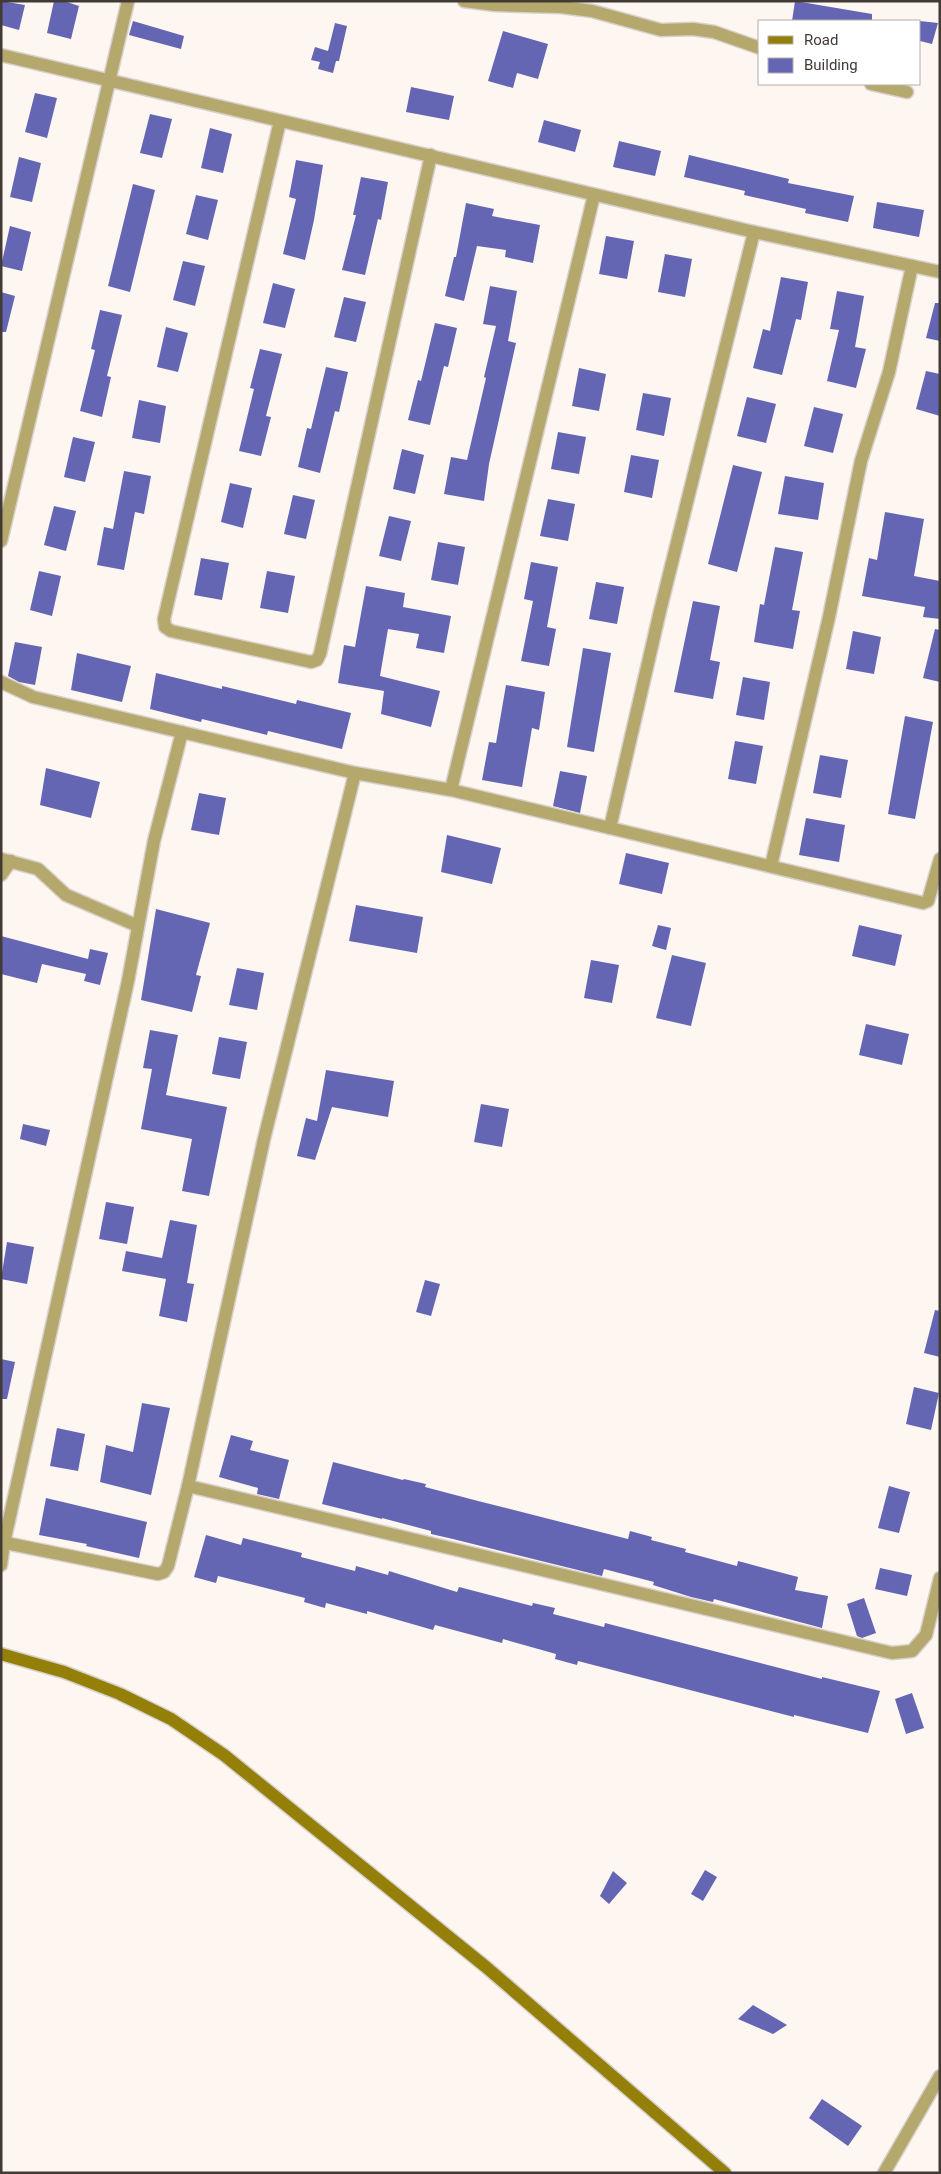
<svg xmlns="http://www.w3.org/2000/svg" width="941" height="2174" font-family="Roboto,sans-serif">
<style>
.building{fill:#6466b4}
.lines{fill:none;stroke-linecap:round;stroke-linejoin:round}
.street-casing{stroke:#d8d0cb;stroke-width:15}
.secondary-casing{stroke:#d8d0cb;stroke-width:15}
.street{stroke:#b4a86c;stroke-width:12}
.secondary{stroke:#948009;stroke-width:12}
</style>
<rect width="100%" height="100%" fill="#fef6f0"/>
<g class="building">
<polygon points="1,1 25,5 19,30 1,25"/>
<polygon points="54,1 64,1 79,6 71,39 47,33"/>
<polygon points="795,1 872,14 872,21 792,21"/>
<polygon points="133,21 184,36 181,49 129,35"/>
<polygon points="920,21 938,23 932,44 920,41"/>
<polygon points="335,23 347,26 339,61 336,61 333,73 318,69 320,62 311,60 315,47 328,51"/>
<polygon points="503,31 548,44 538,79 517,73 513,88 488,81"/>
<polygon points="411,87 454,96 449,120 406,112"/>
<polygon points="35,93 57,98 47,138 25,132"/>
<polygon points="150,114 172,119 162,158 140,153"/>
<polygon points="544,120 581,130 575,152 538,142"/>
<polygon points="210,128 232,134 223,173 201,168"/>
<polygon points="619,141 661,151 655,176 613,167"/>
<polygon points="689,155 789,179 788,183 854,196 848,222 805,213 806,209 744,195 745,191 684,177"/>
<polygon points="19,157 41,163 32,202 10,197"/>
<polygon points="296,160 323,165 314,220 305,260 283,254 296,199 289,197"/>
<polygon points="361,177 388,182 381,220 378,219 365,275 342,270 356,215 353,215"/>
<polygon points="133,184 155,190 130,292 108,286"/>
<polygon points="196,195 218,200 208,240 186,234"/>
<polygon points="877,202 924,210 919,237 873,228"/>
<polygon points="466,203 494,209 492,216 540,225 533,263 505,257 506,250 477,246 464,301 445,296 454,257 456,257"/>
<polygon points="10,226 31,232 22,271 1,266"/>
<polygon points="606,236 634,241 627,279 599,274"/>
<polygon points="665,254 692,259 685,297 658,292"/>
<polygon points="183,261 205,266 195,306 173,300"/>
<polygon points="781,277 808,282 801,320 796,319 782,375 753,368 763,329 770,331"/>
<polygon points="273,283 295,289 285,328 263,323"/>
<polygon points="490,286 517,291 508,341 516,343 489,464 484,501 444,494 451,457 467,460 486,378 484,377 496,326 483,324"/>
<polygon points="837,291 864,296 855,347 866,349 856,388 827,381 839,330 830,329"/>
<polygon points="1,292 15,296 6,332 1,332"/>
<polygon points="344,297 366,302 356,342 334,337"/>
<polygon points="935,303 940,303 940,341 926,338"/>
<polygon points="100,310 122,315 107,376 111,377 102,417 80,411 95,350 91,349"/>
<polygon points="435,323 457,328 448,367 444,366 430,425 408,420 418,380 421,381"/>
<polygon points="166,327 188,333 178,372 157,367"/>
<polygon points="260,349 282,354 266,416 271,417 261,456 239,451 254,389 250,388"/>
<polygon points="326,367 348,372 339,412 335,411 320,473 298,467 307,428 311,429"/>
<polygon points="579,368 606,374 599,411 572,406"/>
<polygon points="926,371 940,374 940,416 916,409"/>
<polygon points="643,393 671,398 664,436 636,430"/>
<polygon points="747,397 776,404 766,443 737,436"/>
<polygon points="139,400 166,406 160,443 132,438"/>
<polygon points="814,407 843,414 833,453 804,446"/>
<polygon points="558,432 586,437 579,474 551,469"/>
<polygon points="73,437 95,442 85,482 64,477"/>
<polygon points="402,449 424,455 415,494 393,489"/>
<polygon points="631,455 659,460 652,498 624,492"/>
<polygon points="733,465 762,472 737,572 708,564"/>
<polygon points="124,471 151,476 144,514 135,512 124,570 97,565 104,527 113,529"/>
<polygon points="785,476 824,483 818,520 778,514"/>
<polygon points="230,483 252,488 243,528 221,522"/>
<polygon points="293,495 315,500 306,539 284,534"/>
<polygon points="548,499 575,504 568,541 540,536"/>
<polygon points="54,506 76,511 66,551 44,545"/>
<polygon points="885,512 924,519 914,576 940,581 940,619 923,617 925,607 862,596 869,558 877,560"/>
<polygon points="389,516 411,521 401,561 379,556"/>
<polygon points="438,542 465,547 458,585 431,580"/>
<polygon points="775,547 803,552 792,610 800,611 793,649 754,642 760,604 764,605"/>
<polygon points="201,558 229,563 222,600 194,595"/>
<polygon points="531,562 558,567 547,627 556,629 549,666 521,661 533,601 524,599"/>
<polygon points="39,571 61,576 52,616 30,610"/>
<polygon points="267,571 295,576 288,613 260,608"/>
<polygon points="596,582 624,587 617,624 589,619"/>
<polygon points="366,586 405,593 403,607 451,616 444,653 416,648 419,634 388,629 380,676 440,691 431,727 381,714 384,691 338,683 344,645 355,647"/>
<polygon points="693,601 720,606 710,660 720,662 713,699 674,692"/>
<polygon points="935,629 940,630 940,682 923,678"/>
<polygon points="853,631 881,637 874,674 846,669"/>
<polygon points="15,642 42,647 35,685 19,682 8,676"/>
<polygon points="583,648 611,653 594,752 567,747"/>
<polygon points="77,653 131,666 122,702 71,690"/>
<polygon points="156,673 222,689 222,686 296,704 297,700 351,713 342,749 268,731 267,735 202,719 201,722 150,709"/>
<polygon points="743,677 770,682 764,720 736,715"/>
<polygon points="506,685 545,692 539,730 532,728 522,787 482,780 489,742 496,743"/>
<polygon points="905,716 933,722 915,819 888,814"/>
<polygon points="735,741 763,746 756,784 728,779"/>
<polygon points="820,755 848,760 841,798 813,793"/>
<polygon points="46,768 100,782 91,818 40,805"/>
<polygon points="560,771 587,776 580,813 553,806"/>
<polygon points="199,793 226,798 219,835 191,830"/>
<polygon points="806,818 845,825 839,862 799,855"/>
<polygon points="447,835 501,848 492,884 441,872"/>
<polygon points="626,853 669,863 662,894 619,884"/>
<polygon points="356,905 423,917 417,953 349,941"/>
<polygon points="156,909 210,923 196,975 201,976 192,1012 141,1000"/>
<polygon points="658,925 671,928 666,950 652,946"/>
<polygon points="859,925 902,935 895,966 852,956"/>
<polygon points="1,936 88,959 90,949 108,953 100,985 84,981 86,974 42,964 37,983 1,974"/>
<polygon points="672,955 706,963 691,1026 656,1018"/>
<polygon points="591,960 619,965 612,1003 584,998"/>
<polygon points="237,968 264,973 257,1010 229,1005"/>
<polygon points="866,1024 909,1034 902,1065 859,1055"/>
<polygon points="150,1030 178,1035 166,1095 227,1107 209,1196 182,1191 192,1139 141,1129 152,1069 143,1068"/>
<polygon points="219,1037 247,1042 240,1079 212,1074"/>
<polygon points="326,1070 394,1081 388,1117 332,1107 315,1160 297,1156 306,1118 317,1121"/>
<polygon points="481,1104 509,1109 502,1147 474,1142"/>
<polygon points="23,1124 50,1130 46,1146 20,1139"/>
<polygon points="106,1202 134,1207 127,1244 99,1239"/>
<polygon points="170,1220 197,1225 187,1283 194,1284 187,1322 159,1316 166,1279 122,1271 126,1251 162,1258"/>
<polygon points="7,1242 34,1247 27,1284 1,1279"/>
<polygon points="425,1280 440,1284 431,1316 416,1312"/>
<polygon points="935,1310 940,1311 940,1357 924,1353"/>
<polygon points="1,1359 15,1362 7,1399 1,1399"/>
<polygon points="914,1387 939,1393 931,1430 906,1424"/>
<polygon points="142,1403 170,1408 151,1495 100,1482 106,1445 133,1452"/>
<polygon points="57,1428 85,1434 78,1471 50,1466"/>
<polygon points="231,1435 253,1441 250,1450 289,1460 279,1499 257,1494 258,1488 219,1477"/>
<polygon points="333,1462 403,1480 404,1479 426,1484 425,1487 478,1501 628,1539 630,1531 652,1537 651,1540 686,1549 685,1552 737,1566 738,1561 798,1577 795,1590 828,1596 822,1628 714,1599 713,1602 691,1597 653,1585 654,1582 604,1569 602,1576 453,1539 431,1534 431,1531 382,1518 382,1519 322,1504"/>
<polygon points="889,1486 910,1492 899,1533 878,1528"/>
<polygon points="46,1498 147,1522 139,1558 86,1546 87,1544 39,1535"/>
<polygon points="206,1535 241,1545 243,1538 302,1553 301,1557 355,1571 356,1566 388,1575 389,1571 457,1592 459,1587 532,1606 533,1603 555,1608 553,1614 604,1627 605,1623 822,1679 822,1677 880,1691 868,1733 794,1715 794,1717 578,1661 577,1665 555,1659 556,1654 503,1639 502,1643 435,1625 433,1630 367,1611 367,1614 326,1603 325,1608 304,1602 305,1598 218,1576 216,1583 194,1577"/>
<polygon points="880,1568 912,1575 907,1596 875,1589"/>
<polygon points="864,1598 876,1633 862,1638 857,1636 847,1604"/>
<polygon points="912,1693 924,1728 906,1734 895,1699"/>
<polygon points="705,1870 717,1877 703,1901 691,1894"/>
<polygon points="613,1871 627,1883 609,1904 600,1896"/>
<polygon points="753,2005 787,2025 773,2034 738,2019"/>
<polygon points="822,2099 862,2126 848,2146 809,2118"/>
</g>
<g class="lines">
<defs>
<g id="street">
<polyline points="464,1 495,5 561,7 592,11 661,30 693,29 714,32 760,48"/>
<polyline points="1,55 754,232 940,272"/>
<polyline points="871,84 907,92"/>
<polyline points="280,121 164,619 165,627 171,631 311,662 317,660 320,654 431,155"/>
<polyline points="1,541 128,1"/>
<polyline points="1,682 33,697 355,773 451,790 610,828 660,611 754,232"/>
<polyline points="451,790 594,195"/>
<polyline points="610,828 923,903 928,901 940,859"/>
<polyline points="1,859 38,869 66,895 138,926"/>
<polyline points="771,866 829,617 861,461 889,372 912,266"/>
<polyline points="1,875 11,861"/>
<polyline points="188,1486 892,1653 912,1651 926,1635 940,1578"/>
<polyline points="1,1542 158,1574 164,1572 168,1566 188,1486 264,1139 355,773"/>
<polyline points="1,1565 4,1543 128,981 154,841 182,732"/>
<polyline points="884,2173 940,2076"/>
</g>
<polyline id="secondary" points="1,1654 64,1672 120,1694 171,1719 224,1755 486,1967 725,2173"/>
</defs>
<use href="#street" class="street-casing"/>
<use href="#secondary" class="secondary-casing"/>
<use href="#street" class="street"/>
<use href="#secondary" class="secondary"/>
</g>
<rect width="941" height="2174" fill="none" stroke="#423a35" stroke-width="5"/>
<rect x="758" y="20" width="162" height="65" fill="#ffffff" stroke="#b3b0ae"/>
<rect x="768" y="36" width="25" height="8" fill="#948009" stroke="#b3b0ae"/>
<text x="804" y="45" font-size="15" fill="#423a35">Road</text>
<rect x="768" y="58" width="25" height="15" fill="#6466b4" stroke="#b3b0ae"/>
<text x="804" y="70" font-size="15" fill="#423a35">Building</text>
</svg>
